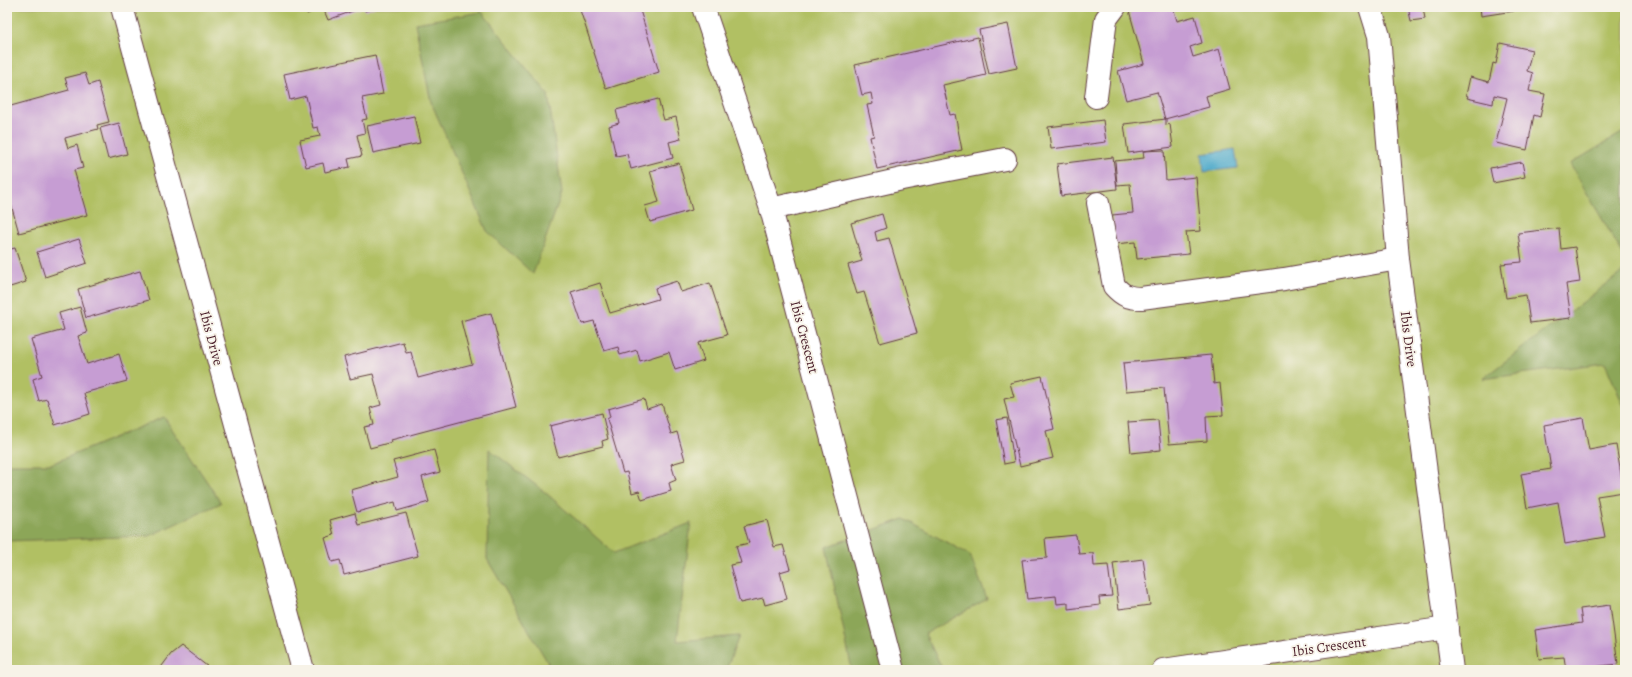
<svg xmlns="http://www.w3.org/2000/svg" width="1632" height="677" font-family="Alegreya,serif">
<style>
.green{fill:#b1c063;stroke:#7e7047}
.forest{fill:#8ca659;stroke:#6b6242}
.water{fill:#4ba9ca;stroke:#4a647a}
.building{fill:#c69dd3}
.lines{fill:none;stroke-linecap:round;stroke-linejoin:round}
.minor-casing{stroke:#633d44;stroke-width:24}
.minor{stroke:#fff;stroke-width:22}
.labels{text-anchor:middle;stroke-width:3.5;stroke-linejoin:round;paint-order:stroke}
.street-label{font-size:14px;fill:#4a1f2b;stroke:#f7f3e8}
</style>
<rect width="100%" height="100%" fill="#f7f3e8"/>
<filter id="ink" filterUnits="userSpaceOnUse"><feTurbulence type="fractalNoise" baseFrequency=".025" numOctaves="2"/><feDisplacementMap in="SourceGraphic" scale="8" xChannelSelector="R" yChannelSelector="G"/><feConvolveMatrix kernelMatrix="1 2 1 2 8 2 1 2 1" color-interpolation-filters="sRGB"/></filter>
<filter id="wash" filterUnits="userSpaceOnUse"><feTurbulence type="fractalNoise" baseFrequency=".012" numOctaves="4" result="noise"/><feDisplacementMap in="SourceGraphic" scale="16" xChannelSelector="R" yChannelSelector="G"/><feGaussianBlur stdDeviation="0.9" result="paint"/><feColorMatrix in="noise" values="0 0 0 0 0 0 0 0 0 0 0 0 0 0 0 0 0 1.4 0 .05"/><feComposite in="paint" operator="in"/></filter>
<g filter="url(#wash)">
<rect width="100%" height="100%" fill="#efe8cf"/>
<rect class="green" x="7" y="7" width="1618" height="663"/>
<g class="forest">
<polygon points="482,12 548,94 562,193 533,274 487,231 431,102 415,23"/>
<polygon points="1625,131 1625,258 1570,164"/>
<polygon points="1625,270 1625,409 1605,363 1482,379"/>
<polygon points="164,417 221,503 149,536 7,541 7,464 51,464"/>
<polygon points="489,449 546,493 614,553 691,523 677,641 739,636 726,670 549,670 548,663 487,559"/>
<polygon points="904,519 970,555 987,599 925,634 943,670 852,670 826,547"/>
</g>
<polygon class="water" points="1235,149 1238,168 1204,172 1202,154"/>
<g id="blocks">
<g class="building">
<polygon points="304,7 361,7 361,8 328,20 323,8 307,14"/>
<polygon points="363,7 376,7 365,11"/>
<polygon points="579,7 639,7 659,72 606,89"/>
<polygon points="1128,7 1173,7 1177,21 1195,16 1202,43 1190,47 1193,57 1219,49 1230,89 1206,96 1209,107 1165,119 1157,92 1126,100 1118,71 1144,64"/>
<polygon points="1408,7 1423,7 1425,19 1411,21"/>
<polygon points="1480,7 1514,7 1514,11 1481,16"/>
<polygon points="1008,24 1017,68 989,74 979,30"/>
<polygon points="978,37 986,75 943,85 950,115 955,114 962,150 877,169 870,137 874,136 867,105 873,104 871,93 862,95 855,65"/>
<polygon points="1500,43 1532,50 1527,71 1533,73 1529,91 1545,94 1540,117 1534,115 1527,150 1496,143 1507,98 1494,95 1493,104 1467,98 1468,96 1466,95 1470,77 1489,82 1493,63 1496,64"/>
<polygon points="375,55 383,94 362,98 367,119 362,120 365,133 357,135 362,156 348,159 350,167 325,172 323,163 306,167 300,140 320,136 318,127 313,128 306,96 290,100 284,74"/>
<polygon points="85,73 89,85 98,82 109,122 97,125 98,129 65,138 68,148 77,145 83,168 74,170 87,215 19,233 7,190 7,107 69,90 65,78"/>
<polygon points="658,99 664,120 676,117 681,139 669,142 673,158 631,169 627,154 616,156 609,126 619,123 616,110"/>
<polygon points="414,116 420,143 373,153 367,126"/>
<polygon points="1166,119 1166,125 1170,124 1173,147 1128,153 1124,124"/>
<polygon points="1103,120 1106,142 1051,149 1048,127"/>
<polygon points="119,123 127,154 108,159 100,128"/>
<polygon points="1164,150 1166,180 1196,177 1201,231 1186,232 1189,254 1137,259 1135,242 1115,244 1112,215 1133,213 1130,184 1117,185 1115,161 1144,158 1143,151"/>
<polygon points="1113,157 1117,189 1061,196 1057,164"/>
<polygon points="1522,162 1525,177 1493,183 1490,168"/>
<polygon points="679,163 692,210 650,222 645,206 659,202 650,171"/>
<polygon points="882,214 886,228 875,232 877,241 889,238 917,333 880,343 864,292 857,294 848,265 862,261 851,223"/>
<polygon points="1559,228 1561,249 1575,247 1580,282 1566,284 1571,318 1530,323 1526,295 1506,298 1501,264 1522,262 1518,233"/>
<polygon points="79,239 87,263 45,277 37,252"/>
<polygon points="15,248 26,282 7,288 7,250"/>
<polygon points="140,271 149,300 86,318 78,289"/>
<polygon points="677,281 681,292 710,283 727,335 698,343 704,361 675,370 669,352 640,361 637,350 620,355 618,347 604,351 594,321 582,324 571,292 600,283 610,313 658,299 655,288"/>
<polygon points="80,307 87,333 78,336 87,364 119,354 127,381 84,393 90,414 55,425 47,399 39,401 33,379 42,376 31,339 64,330 59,313"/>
<polygon points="491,313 516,407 391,440 392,442 370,448 364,427 374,425 370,408 381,405 373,374 350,379 344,357 403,342 406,353 411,352 418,378 472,364 461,321"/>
<polygon points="1211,355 1214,384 1220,383 1223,415 1206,416 1207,441 1169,444 1164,388 1126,391 1123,363"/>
<polygon points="1042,376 1054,429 1046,431 1053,458 1020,466 1004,399 1014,397 1010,383"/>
<polygon points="644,399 647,409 662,404 671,434 677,432 685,460 671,464 676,480 669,483 671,491 642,500 639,491 632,493 627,472 623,473 607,419 610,417 608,409"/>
<polygon points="602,413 608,439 602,441 603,446 558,457 550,426"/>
<polygon points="1007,418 1014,462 1004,464 996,420"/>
<polygon points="1583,418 1589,450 1616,445 1624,492 1597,496 1605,537 1565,544 1558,502 1527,508 1521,474 1551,469 1544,425"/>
<polygon points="1158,420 1161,450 1131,453 1128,422"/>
<polygon points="434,450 440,472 422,477 429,502 397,511 395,502 357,512 351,490 398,477 393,461"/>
<polygon points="355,513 358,525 406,513 418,556 344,575 340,560 332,562 325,538 334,535 330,520"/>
<polygon points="767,520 774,547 783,545 790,569 780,572 787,599 765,605 763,598 740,603 730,565 741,563 736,546 749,543 744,526"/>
<polygon points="1076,535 1079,554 1093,553 1094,566 1108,565 1112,596 1099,597 1100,605 1068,609 1068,603 1057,604 1056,596 1027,599 1022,560 1047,558 1045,538"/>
<polygon points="1143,559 1150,605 1119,609 1113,563"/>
<polygon points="1610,605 1618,664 1566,670 1564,657 1539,659 1535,630 1582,623 1580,609"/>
<polygon points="181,646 212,670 159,670 171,654"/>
<polygon points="790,666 791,670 779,670"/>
</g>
</g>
</g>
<g filter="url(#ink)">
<use href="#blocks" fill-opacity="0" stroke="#633d44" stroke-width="1"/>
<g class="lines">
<defs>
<g id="minor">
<polyline points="122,7 303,670"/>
<polyline points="703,7 771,209 893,670"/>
<polyline points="1370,7 1379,36 1398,259 1452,670"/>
<polyline points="1096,97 1106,19 1115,7"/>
<path d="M1098,203l16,83c9,10 15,12 27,12l143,-19 114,-20"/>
<polyline points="771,209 902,179 1005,159"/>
<polyline points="1163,670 1447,628"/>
</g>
</defs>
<use href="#minor" class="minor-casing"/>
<use href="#minor" class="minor"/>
</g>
</g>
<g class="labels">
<g class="street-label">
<text transform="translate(805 337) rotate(75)" y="5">Ibis Crescent</text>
<text transform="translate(212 338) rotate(75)" y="5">Ibis Drive</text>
<text transform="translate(1409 339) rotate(83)" y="5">Ibis Drive</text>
<text transform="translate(1329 646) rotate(-8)" y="5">Ibis Crescent</text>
</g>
</g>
<rect width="1632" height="677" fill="none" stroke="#f7f3e8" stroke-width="24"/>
</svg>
